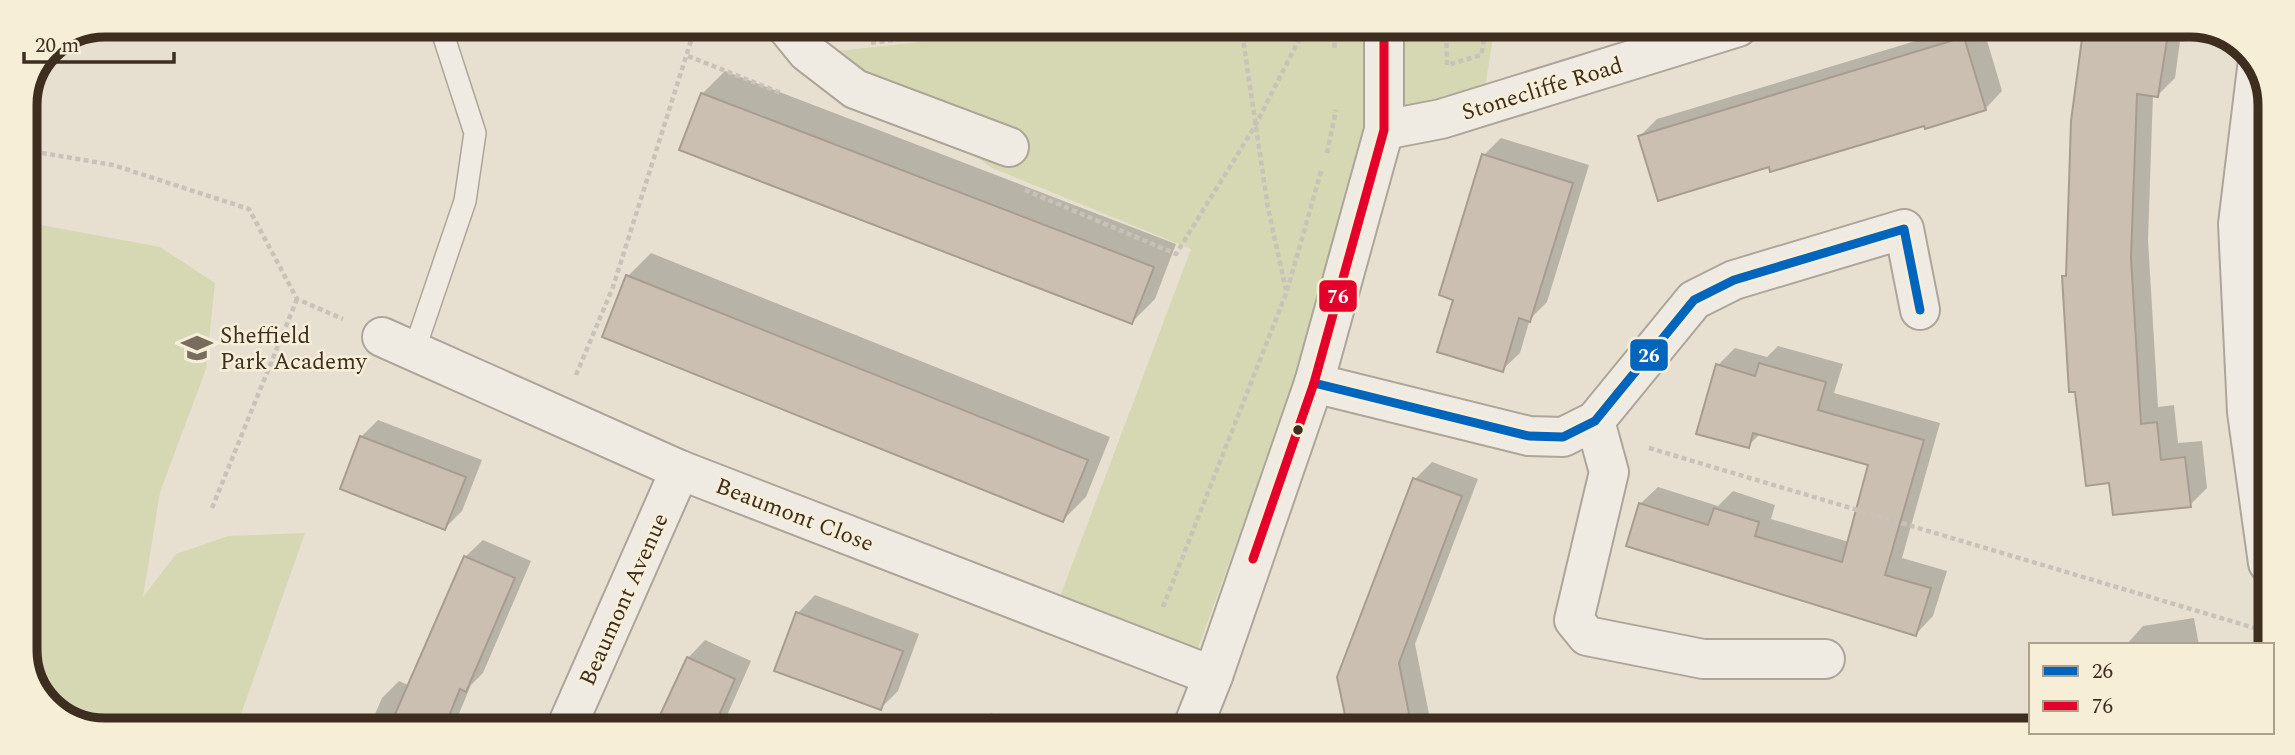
<svg xmlns="http://www.w3.org/2000/svg" width="2295" height="755" font-family="Spectral,serif">
<style>
.green{fill:#d6d7b3}
.shadow{fill:#0003}
.building{fill:#cbbfb2;stroke:#a89c90;stroke-width:2}
.lines{fill:none;stroke-linecap:round;stroke-linejoin:round}
.lane-casing{stroke:#ada599;stroke-width:24}
.street-casing{stroke:#ada599;stroke-width:42}
.path{stroke:#c8c2b9;stroke-width:4.5;stroke-dasharray:5 3.5;stroke-linecap:butt}
.lane{stroke:#efebe3;stroke-width:21}
.street{stroke:#efebe3;stroke-width:38}
.bus-1-casing{stroke:#f7eed8;stroke-width:14}
.bus-2-casing{stroke:#f7eed8;stroke-width:14}
.bus-1{stroke:#0065bd;stroke-width:9}
.bus-2{stroke:#e4002b;stroke-width:9}
.bus-dot{fill:#3d2e20;stroke:#f7eed8;stroke-width:2.5}
.labels{text-anchor:middle;stroke-width:5;stroke-linejoin:round;paint-order:stroke}
.street-label{font-size:23px;fill:#3d2e20;stroke:#f7eed8}
.poi-label{font-size:23px;fill:#3d2e20;stroke:#f7eed8;text-anchor:start}
.rim{fill:none;stroke:#3d2e20;stroke-width:9}
.line-badge{stroke:#f7eed8;stroke-width:2.5}
.badge-label{font-size:19px;text-anchor:middle;font-weight:bold;fill:#fff}
</style>
<rect width="100%" height="100%" fill="#e7e0d1"/>
<g class="green">
<polygon points="1066,26 1495,26 1485,87 1391,120 1194,659 1058,602 1191,249 992,168 829,52"/>
<polygon points="25,222 160,247 215,283 206,369 160,492 143,597 176,554 228,536 305,533 236,728 84,728 44,703 25,656"/>
</g>
<g class="shadow">
<polygon points="1962,27 1983,27 2002,91 1985,109 1770,165 1640,136 1657,119"/>
<polygon points="2089,27 2198,27 2183,42 2180,41 2175,78 2158,95 2153,94 2148,240 2158,407 2174,405 2178,443 2202,441 2207,488 2190,505 2111,481 2064,276 2068,273 2085,31"/>
<polygon points="725,71 1176,244 1155,299 1132,322 702,94"/>
<polygon points="1501,138 1589,165 1547,302 1530,319 1520,353 1502,370 1455,299 1484,155"/>
<polygon points="651,253 1110,437 1086,497 1063,520 628,276"/>
<polygon points="1778,346 1843,364 1834,393 1940,423 1902,558 1947,571 1933,616 1916,634 1640,504 1658,487 1718,506 1733,491 1775,505 1771,519 1849,542 1870,464 1761,433 1748,446 1718,365 1735,348 1767,357"/>
<polygon points="378,420 482,460 462,511 445,528 361,437"/>
<polygon points="1432,462 1478,479 1415,644 1432,729 1349,729 1339,677 1415,479"/>
<polygon points="483,540 531,561 483,673 471,685 453,728 369,728 382,698 399,681 410,686 465,557"/>
<polygon points="815,595 919,634 898,691 881,708 777,670 798,613"/>
<polygon points="2194,618 2199,645 2126,645 2143,626"/>
<polygon points="705,640 751,661 721,729 656,728 688,658"/>
<polygon points="991,713 1028,729 975,729"/>
</g>
<g class="building">
<polygon points="2103,27 2169,27 2158,97 2137,94 2131,258 2141,424 2157,422 2161,460 2185,457 2191,507 2113,515 2109,483 2086,486 2075,392 2069,392 2062,276 2066,276 2071,121 2083,31 2103,33"/>
<polygon points="1964,37 1986,110 1925,129 1924,126 1770,172 1769,167 1658,201 1638,136"/>
<polygon points="701,93 1154,267 1132,324 679,150"/>
<polygon points="1482,154 1573,183 1530,322 1519,318 1503,372 1437,352 1453,300 1439,295"/>
<polygon points="626,275 1088,460 1063,522 602,337"/>
<polygon points="1759,363 1826,382 1818,410 1924,440 1885,575 1931,588 1916,636 1626,546 1639,503 1708,525 1714,508 1759,522 1755,536 1842,562 1868,465 1753,433 1749,448 1696,434 1716,364 1755,376"/>
<polygon points="360,436 466,477 445,530 340,489"/>
<polygon points="1413,478 1462,496 1399,663 1412,729 1348,729 1337,677"/>
<polygon points="464,556 515,578 466,692 460,689 444,728 389,728"/>
<polygon points="796,612 903,651 881,710 774,671"/>
<polygon points="687,657 735,679 713,729 654,728"/>
</g>
<g class="lines">
<defs>
<polyline id="lane" points="414,351 465,201 475,133 440,25"/>
<g id="street">
<polyline points="785,25 807,52 855,89 1009,147"/>
<polyline points="2257,68 2238,224 2247,412 2268,563"/>
<polyline points="1384,130 1441,119 1738,27"/>
<polyline points="382,337 680,470 1213,676"/>
<polyline points="1314,383 1529,436 1563,437 1595,421 1694,300 1734,280 1904,229 1920,310"/>
<polyline points="1595,421 1609,472 1574,620 1587,636 1703,659 1825,659"/>
<polyline points="566,728 680,470"/>
<polyline points="1192,729 1213,676 1314,383 1384,130 1384,26"/>
</g>
</defs>
<use href="#lane" class="lane-casing"/>
<use href="#street" class="street-casing"/>
<g class="path">
<polyline points="1241,26 1268,208 1286,290"/>
<polyline points="1332,26 1335,50"/>
<polyline points="1446,26 1447,65 1481,55 1487,26"/>
<polyline points="871,43 998,26"/>
<polyline points="688,56 781,93"/>
<polyline points="25,150 113,165 249,209 297,299 343,319"/>
<polyline points="1327,153 1336,110"/>
<polyline points="1025,190 1176,254 1255,126 1306,26"/>
<polyline points="576,375 613,287 696,25"/>
<polyline points="1649,448 2268,632"/>
<polyline points="212,508 297,299"/>
<polyline points="1163,607 1287,291 1322,168"/>
</g>
<use href="#lane" class="lane"/>
<use href="#street" class="street"/>
<defs>
<polyline id="bus-1" points="1314,383 1529,436 1563,437 1595,421 1694,300 1734,280 1904,229 1920,310"/>
<polyline id="bus-2" points="1253,559 1314,383 1384,130 1384,26"/>
</defs>
<use href="#bus-1" class="bus-1-casing"/>
<use href="#bus-2" class="bus-2-casing"/>
<use href="#bus-1" class="bus-1"/>
<use href="#bus-2" class="bus-2"/>
</g>
<defs>
<symbol id="school-bare" viewBox="-9 -9 18 18"><path d="M0-5L7-2L0 1L-7-2ZM-4 1L0 2.5L4 1V4Q0 6-4 4Z" fill="#786c5e" stroke="#f7eed8" stroke-width="2.5" paint-order="stroke"/></symbol>
</defs>
<g fill-rule="evenodd">
<use href="#school-bare" x="175" y="326" width="44" height="44"/>
</g>
<circle class="bus-dot" cx="1298" cy="430" r="6"/>
<g class="labels">
<g class="street-label">
<text transform="translate(1542 88) rotate(-17)" y="8">Stonecliffe Road</text>
<text transform="translate(795 514) rotate(21)" y="8">Beaumont Close</text>
<text transform="translate(623 599) rotate(-66)" y="8">Beaumont Avenue</text>
</g>
<g class="poi-label">
<text x="220" y="343">Sheffield<tspan x="220" dy="26">Park Academy</tspan></text>
</g>
</g>
<path d="M0 0H2295V755H0ZM105 37H2190A68 68 0 0 1 2258 105V650A68 68 0 0 1 2190 718H105A68 68 0 0 1 37 650V105A68 68 0 0 1 105 37Z" fill="#f7eed8" fill-rule="evenodd"/>
<path class="rim" d="M105 37H2190A68 68 0 0 1 2258 105V650A68 68 0 0 1 2190 718H105A68 68 0 0 1 37 650V105A68 68 0 0 1 105 37Z"/>
<g class="line-badge">
<rect x="1318" y="279" width="40" height="34" rx="7" fill="#e4002b"/>
<rect x="1629" y="338" width="40" height="34" rx="7" fill="#0065bd"/>
</g>
<g class="badge-label">
<text x="1338" y="303">76</text>
<text x="1649" y="362">26</text>
</g>
<rect x="2029" y="643" width="245" height="91" fill="#f7eed8" stroke="#ada18e" stroke-width="2"/>
<rect x="2043" y="666" width="35" height="10" fill="#0065bd" stroke="#ada18e" stroke-width="2"/>
<text x="2092" y="678" font-size="21" fill="#3d2e20">26</text>
<rect x="2043" y="701" width="35" height="10" fill="#e4002b" stroke="#ada18e" stroke-width="2"/>
<text x="2092" y="713" font-size="21" fill="#3d2e20">76</text>
<path d="M24 52v10h150v-10" fill="none" stroke="#3d2e20" stroke-width="3.5"/>
<text x="35" y="52" font-size="21" fill="#3d2e20" stroke="#f7eed8" stroke-width="5" paint-order="stroke">20 m</text>
</svg>
